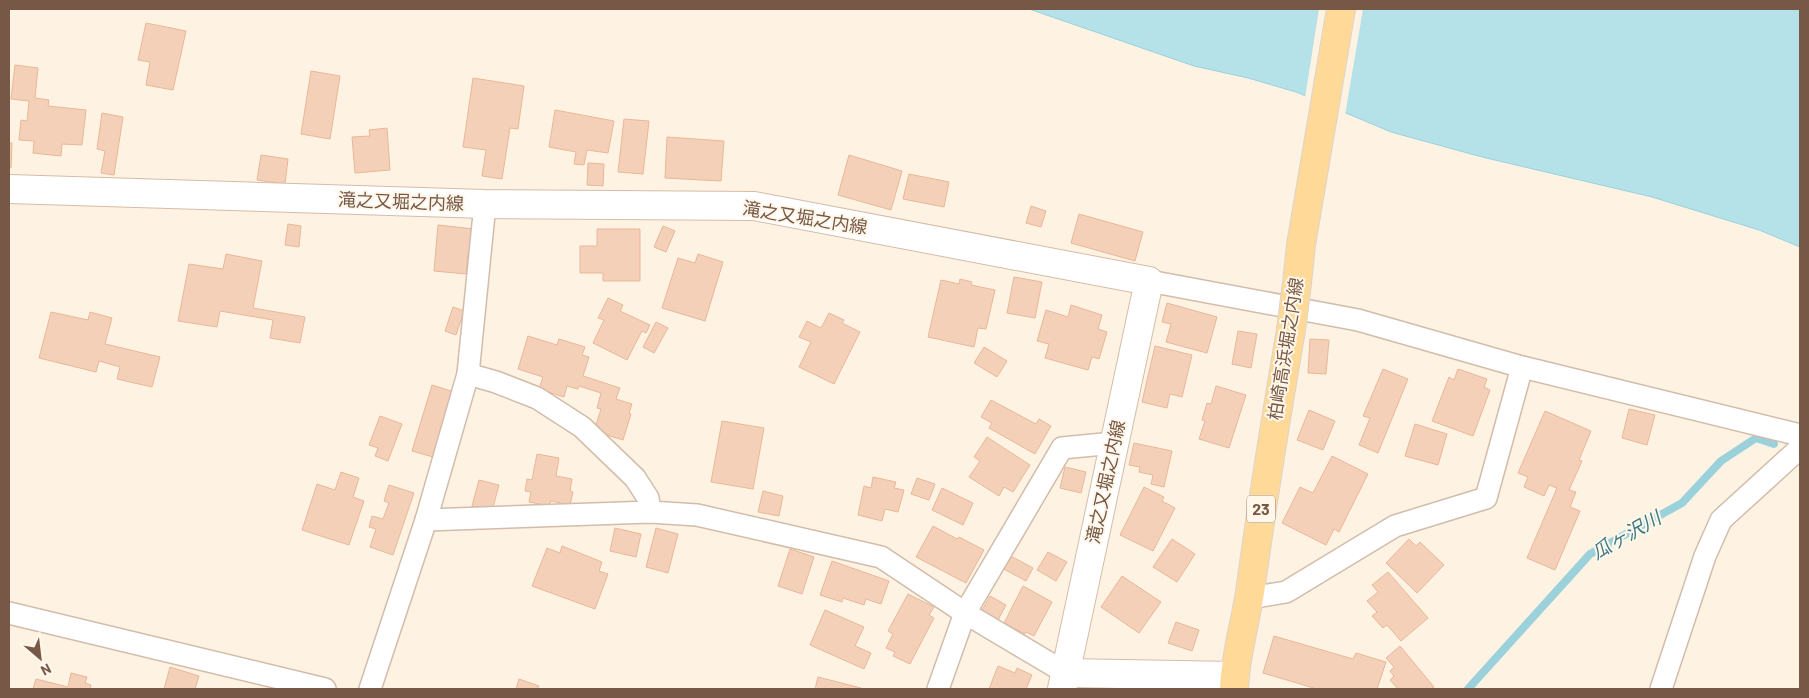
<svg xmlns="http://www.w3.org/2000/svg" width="1809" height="698" font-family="Barlow,'Noto Sans JP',sans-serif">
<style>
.water{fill:#b5e1e9;stroke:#9bd1db}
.pier{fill:#fef3e2}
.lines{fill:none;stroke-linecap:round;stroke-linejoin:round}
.stream{stroke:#9bd1db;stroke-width:8}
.building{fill:#f5d0b8;stroke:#e9b797}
.street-casing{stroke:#d2bcab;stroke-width:24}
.secondary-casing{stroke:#d5bca8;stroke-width:30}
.primary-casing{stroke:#dcd4cf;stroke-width:30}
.street{stroke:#fff;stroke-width:21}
.secondary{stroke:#fff;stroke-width:28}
.primary{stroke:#ffd998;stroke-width:28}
.primary-bridge-casing{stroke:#dcd4cf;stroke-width:30;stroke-linecap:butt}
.primary-bridge{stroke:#ffd998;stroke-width:28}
.labels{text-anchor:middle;stroke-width:4;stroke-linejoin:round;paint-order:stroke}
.shield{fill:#fff7ea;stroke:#a08878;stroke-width:1}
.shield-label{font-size:16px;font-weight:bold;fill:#775847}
.street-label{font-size:18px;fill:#775847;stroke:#fff7ea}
.water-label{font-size:19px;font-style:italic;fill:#3b7985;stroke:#fff7ea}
</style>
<rect width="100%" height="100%" fill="#fef3e2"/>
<polygon class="water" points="1029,9 1800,9 1800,247 1759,230 1652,197 1482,157 1391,132 1296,92 1248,78 1194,66"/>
<polygon class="pier" points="1319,9 1363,9 1345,115 1305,98"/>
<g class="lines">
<polyline class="stream" points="1468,689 1590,554 1682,503 1721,461 1756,438 1774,444"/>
</g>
<g class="building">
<polygon points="146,23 186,31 173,90 146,85 150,62 138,60"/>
<polygon points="15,65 38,68 35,98 49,100 48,106 86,110 82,145 62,144 61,156 33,153 34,141 19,140 21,120 27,121 29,101 11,99"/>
<polygon points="311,71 340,76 330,139 301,134"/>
<polygon points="473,78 524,86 518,129 510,128 502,179 482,176 486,150 463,147"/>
<polygon points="555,110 614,121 608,153 587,150 584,165 574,164 576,152 549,147"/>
<polygon points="102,113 123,117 114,175 101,173 105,151 97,149"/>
<polygon points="624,119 649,121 643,174 618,172"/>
<polygon points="387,128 390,170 355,173 352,137 370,136 369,130"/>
<polygon points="667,137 724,141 721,181 665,178"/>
<polygon points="9,143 12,143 11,168 9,167"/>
<polygon points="261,155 288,159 285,184 257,180"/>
<polygon points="849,155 902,171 891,210 838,195"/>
<polygon points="588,163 604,164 603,186 587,185"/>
<polygon points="909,174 949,182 944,207 903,199"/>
<polygon points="1031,206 1046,211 1041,227 1026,223"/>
<polygon points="1079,214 1143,232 1135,261 1071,243"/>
<polygon points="288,224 301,226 299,247 285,245"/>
<polygon points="438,225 474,229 472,253 468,253 466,274 434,271"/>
<polygon points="663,226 675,231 666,252 654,247"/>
<polygon points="597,229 640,229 640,281 603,281 603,273 580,273 580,246 597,246"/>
<polygon points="226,254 262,261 253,308 305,317 300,343 270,338 273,320 220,311 217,327 178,321 189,264 223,269"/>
<polygon points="698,254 723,262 705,321 662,308 678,258 695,263"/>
<polygon points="1014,277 1042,282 1035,318 1007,313"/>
<polygon points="960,279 972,282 971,285 995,290 986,329 978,328 974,347 928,337 941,280 959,284"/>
<polygon points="608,298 623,305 620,311 650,325 646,333 642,331 627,360 593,343 604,320 598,318"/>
<polygon points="1167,303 1217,317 1207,353 1166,342 1171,324 1162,322"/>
<polygon points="1071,305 1102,315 1098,329 1107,332 1099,359 1092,357 1088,370 1045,358 1049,344 1037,341 1046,310 1068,317"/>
<polygon points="453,307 464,311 456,335 445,331"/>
<polygon points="51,312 88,320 90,312 112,318 105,344 160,357 152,387 117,379 120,367 99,361 96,372 39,358"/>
<polygon points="829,313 844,320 842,323 860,332 834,384 799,367 811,342 799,337 807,321 821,328"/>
<polygon points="656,322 668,328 654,353 643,347"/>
<polygon points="1238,331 1257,334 1251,368 1232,364"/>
<polygon points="528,336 557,345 559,339 585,347 582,355 589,357 583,376 620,388 616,399 632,404 629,413 631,414 623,440 594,431 601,409 597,408 601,393 579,386 578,389 567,386 564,397 539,389 543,377 518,369"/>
<polygon points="1310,339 1329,340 1326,374 1308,373"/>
<polygon points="1155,346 1192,355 1182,397 1170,394 1167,408 1142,402"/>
<polygon points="984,347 1007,361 997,377 974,363"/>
<polygon points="1383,369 1408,379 1378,453 1359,445 1370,418 1363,416"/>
<polygon points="1458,369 1487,379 1484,387 1490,390 1473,436 1432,421 1449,377 1454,380"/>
<polygon points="432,385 454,392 433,457 412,451"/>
<polygon points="1216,386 1246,395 1229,448 1199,439 1205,421 1202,420 1207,403 1211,404"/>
<polygon points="991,400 1036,424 1039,419 1051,426 1035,454 989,428 992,423 981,417"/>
<polygon points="1629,409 1655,415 1647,445 1622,438"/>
<polygon points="1309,410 1335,421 1323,450 1297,440"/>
<polygon points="1545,411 1591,431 1579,460 1582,461 1569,490 1576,492 1570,507 1580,511 1555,570 1527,558 1557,488 1549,485 1544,496 1524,487 1528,477 1518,473"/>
<polygon points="380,416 402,424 388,461 375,456 378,448 369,445"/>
<polygon points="722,421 764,428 753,489 711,482"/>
<polygon points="1415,424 1447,434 1438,465 1405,456"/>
<polygon points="987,437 1030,465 1013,492 1004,487 999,496 969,477 980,461 974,457"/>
<polygon points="1134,443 1172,451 1164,487 1151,484 1153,475 1139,472 1140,467 1129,465"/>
<polygon points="537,454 559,458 556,476 572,479 570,491 573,492 570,505 551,501 549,506 529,502 531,492 525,491 527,479 532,480"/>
<polygon points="1332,456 1368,474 1339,532 1334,529 1326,545 1282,523 1300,487 1313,493"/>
<polygon points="1065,467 1086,472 1081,493 1060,488"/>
<polygon points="341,472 359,478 353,497 364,501 349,545 302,530 317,484 335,490"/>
<polygon points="873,477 896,482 894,488 904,490 898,512 885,509 882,521 858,515 864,486 871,488"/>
<polygon points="917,478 935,484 929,500 911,494"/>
<polygon points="479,480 499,485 492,511 472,506"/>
<polygon points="389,485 414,493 393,555 370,547 376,529 369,527 372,516 383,519 389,503 384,501"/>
<polygon points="1144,487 1164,497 1162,501 1175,508 1153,551 1120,535"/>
<polygon points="942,488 973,503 963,525 932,510"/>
<polygon points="763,491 783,496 779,516 758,512"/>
<polygon points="933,526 957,539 959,537 984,550 966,583 916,557"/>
<polygon points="615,528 641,534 636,557 610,551"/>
<polygon points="656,528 678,534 668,573 646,567"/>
<polygon points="1172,539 1195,554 1177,582 1153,567"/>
<polygon points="1409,539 1416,546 1420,542 1444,565 1417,593 1386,563"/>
<polygon points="562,546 602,562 599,571 608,574 595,609 532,586 547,548 560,553"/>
<polygon points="790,549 814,557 802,594 778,586"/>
<polygon points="1048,552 1067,562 1056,581 1037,570"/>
<polygon points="1007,554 1033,568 1026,581 1000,567"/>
<polygon points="832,561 889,581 881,604 866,599 864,605 843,598 842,602 820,595"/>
<polygon points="1388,572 1428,618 1401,641 1387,625 1383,628 1372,616 1377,612 1367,601 1378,592 1372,585"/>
<polygon points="1122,576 1161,602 1139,633 1101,607"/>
<polygon points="1023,586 1052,602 1034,636 1026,632 1025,634 1004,623"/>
<polygon points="908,594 934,607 929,615 934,618 910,664 893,656 895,652 886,648 893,634 888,631"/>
<polygon points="990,596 1006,605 998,620 981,612"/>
<polygon points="825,610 864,627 855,646 871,653 864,669 810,645"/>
<polygon points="1176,622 1199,630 1192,651 1168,643"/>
<polygon points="1274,636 1353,659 1356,653 1386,662 1377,689 1317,689 1263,673"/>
<polygon points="1400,646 1434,687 1431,689 1398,689 1390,680 1394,676 1390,671 1394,667 1386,658"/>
<polygon points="998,666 1015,673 1017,668 1032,675 1026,689 989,689"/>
<polygon points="170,667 199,676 195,689 164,689"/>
<polygon points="71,673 87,677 85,683 91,685 90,689 33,689 36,679 68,687"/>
<polygon points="818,677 861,688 861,689 815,689"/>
<polygon points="519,679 539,686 537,689 516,689"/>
</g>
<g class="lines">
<defs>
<g id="street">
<polyline points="1149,281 1358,320 1522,367 1800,435"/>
<polyline points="468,374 496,382 537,398 582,427 635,478 648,498 650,512"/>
<polyline points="426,520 650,512 697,515 881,557 965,613 1066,673"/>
<polyline points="1249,598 1286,592 1395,526 1486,498 1522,367"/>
<polyline points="9,613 325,689"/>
<polyline points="370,689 426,520 468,374 485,204"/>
<polyline points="938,689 965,613 1062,448 1114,443"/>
<polyline points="1661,689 1705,556 1721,520 1800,448"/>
</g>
<g id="secondary">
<polyline points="9,189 485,204 754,206 1149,281 1062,689"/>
<polyline points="1066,673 1235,676"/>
</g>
<g id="primary">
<polyline points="1297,283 1301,245 1341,9"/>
<path d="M1234,689c1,-32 11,-65 16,-97 12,-88 26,-175 41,-262"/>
</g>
</defs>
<use href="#street" class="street-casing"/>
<use href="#secondary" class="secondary-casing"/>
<use href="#primary" class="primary-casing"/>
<use href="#street" class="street"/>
<use href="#secondary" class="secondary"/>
<use href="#primary" class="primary"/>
<defs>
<polyline id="primary-bridge" points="1291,330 1297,283"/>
</defs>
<use href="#primary-bridge" class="primary-bridge-casing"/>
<use href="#primary-bridge" class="primary-bridge"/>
</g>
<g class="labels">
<rect class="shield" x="1247" y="495.5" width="28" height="27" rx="4"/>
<g class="shield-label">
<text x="1261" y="515">23</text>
</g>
<g class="street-label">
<text transform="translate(401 202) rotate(2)" y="6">滝之又堀之内線</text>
<text transform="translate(805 218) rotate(9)" y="6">滝之又堀之内線</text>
<text transform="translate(1286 349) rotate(-81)" y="6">柏崎高浜堀之内線</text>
<text transform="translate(1106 482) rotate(-78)" y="6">滝之又堀之内線</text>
</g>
<g class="water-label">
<text transform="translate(1626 535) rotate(-30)" y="7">瓜ヶ沢川</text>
</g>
</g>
<rect width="1809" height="698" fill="none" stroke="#775847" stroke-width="20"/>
<g transform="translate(40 658) rotate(152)" stroke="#fff7ea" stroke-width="4" paint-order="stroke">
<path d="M0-4L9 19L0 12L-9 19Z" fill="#775847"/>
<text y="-8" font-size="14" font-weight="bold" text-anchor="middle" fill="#775847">N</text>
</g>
</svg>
